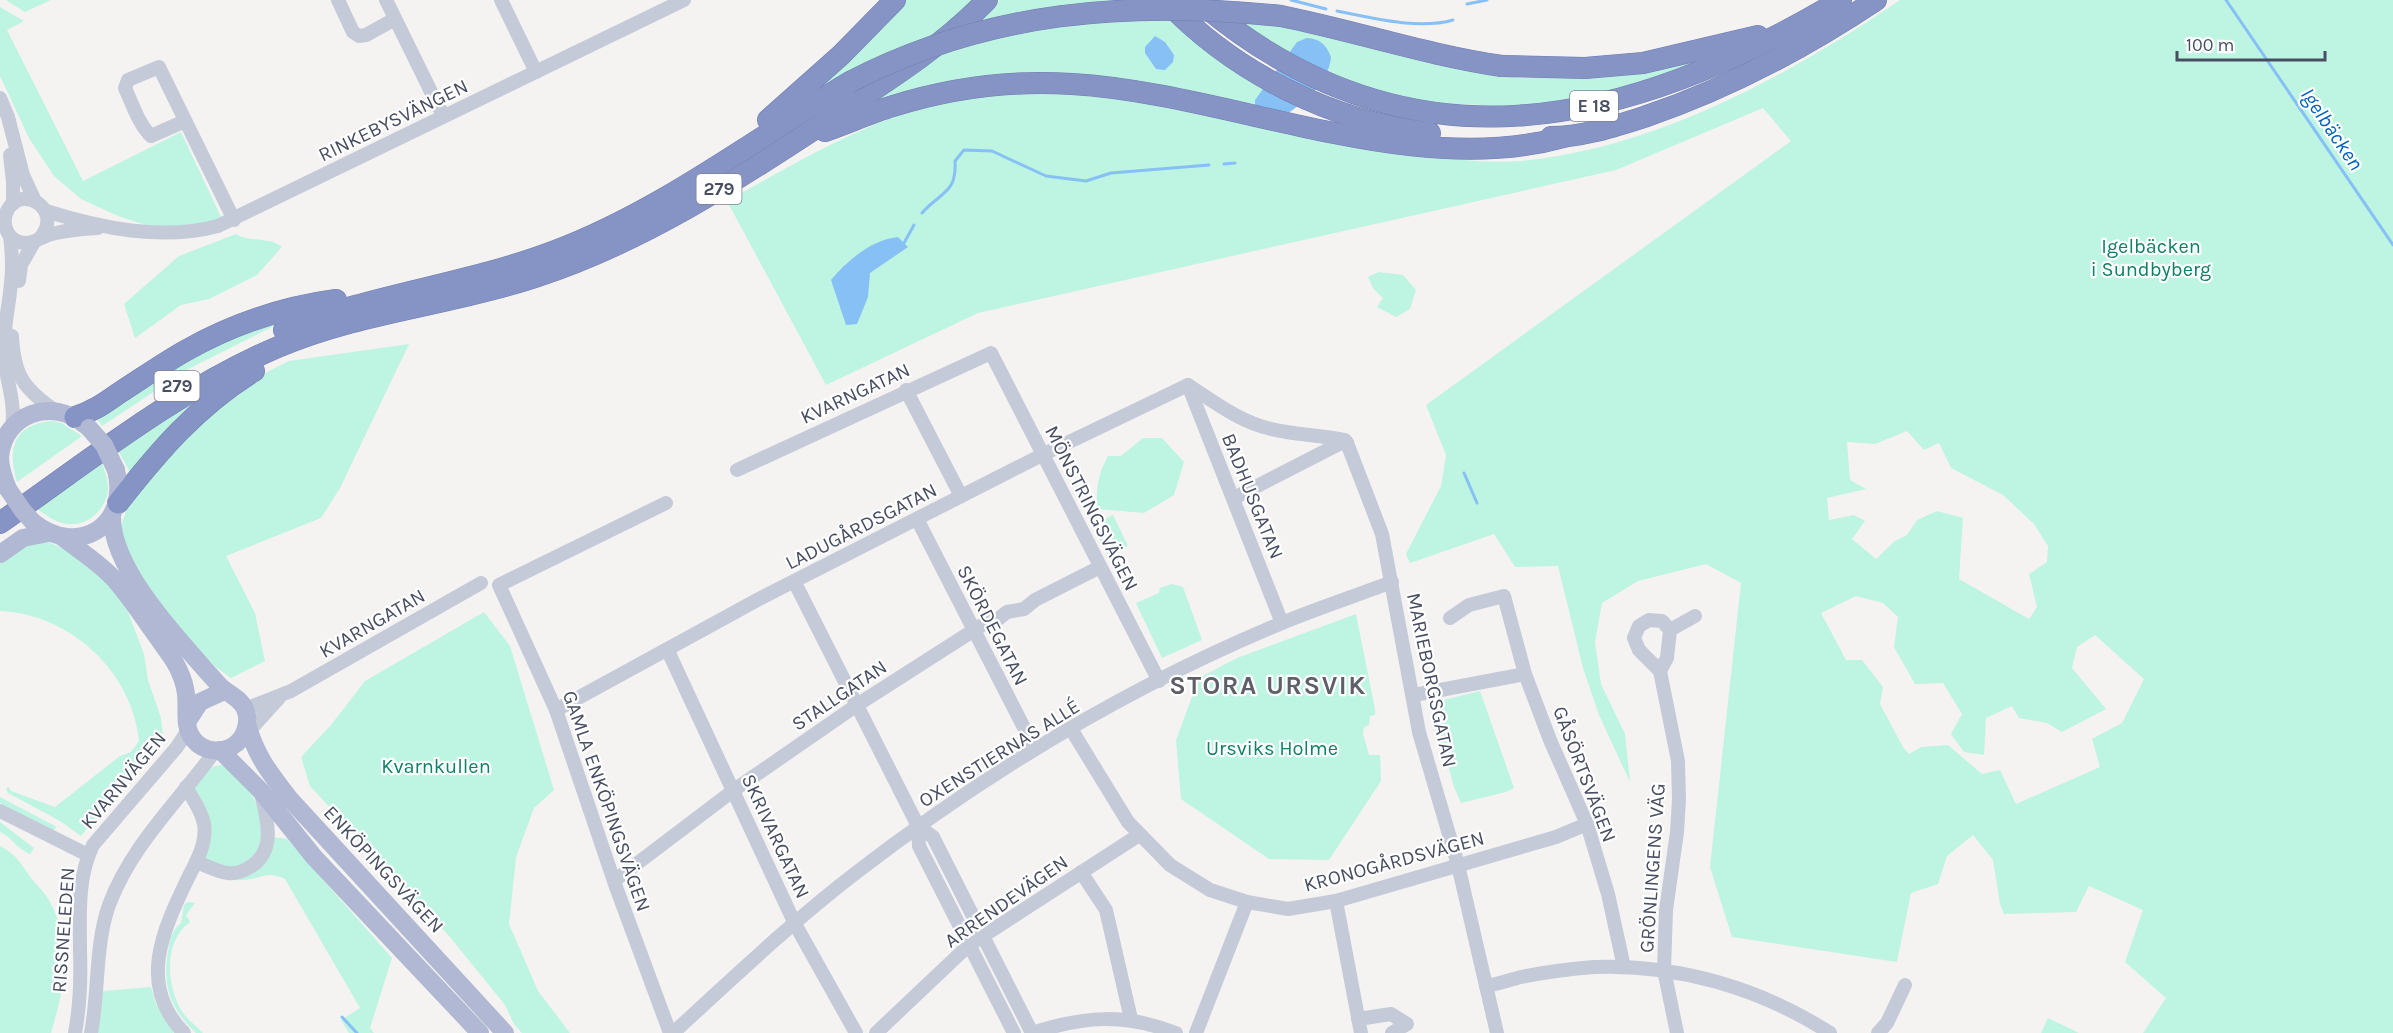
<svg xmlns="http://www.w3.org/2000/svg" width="2393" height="1033" font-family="Karla,sans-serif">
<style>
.green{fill:#bef4e2;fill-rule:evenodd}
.water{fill:#87c0f5}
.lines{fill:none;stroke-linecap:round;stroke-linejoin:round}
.stream{stroke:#87c0f5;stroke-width:3}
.highway-casing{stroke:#717eb1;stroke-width:22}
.minor{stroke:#c5cad8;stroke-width:14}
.major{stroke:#b0b8d3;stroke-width:18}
.highway{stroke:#8693c5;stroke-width:21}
.highway-bridge-casing{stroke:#717eb1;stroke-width:22;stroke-linecap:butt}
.major-bridge{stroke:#b0b8d3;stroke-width:18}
.highway-bridge{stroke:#8693c5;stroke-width:21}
.labels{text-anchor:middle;stroke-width:4.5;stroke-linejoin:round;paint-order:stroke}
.shield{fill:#fff;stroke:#7f8391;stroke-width:1.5}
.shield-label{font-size:18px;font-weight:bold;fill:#484e62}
.street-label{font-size:20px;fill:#484e62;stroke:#fff}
.park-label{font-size:20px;fill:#0e8166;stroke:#fff}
.water-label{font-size:21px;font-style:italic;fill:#0061bc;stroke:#fff}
.district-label{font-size:26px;font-weight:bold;letter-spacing:1.5px;fill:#5e5f68;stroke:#fff}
</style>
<rect width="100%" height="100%" fill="#f4f3f2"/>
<g class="green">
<polygon points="6,0 51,0 25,12"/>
<polygon points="904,0 976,0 944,31 792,109"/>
<polygon points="1000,0 1154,0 1264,87 1255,108 1047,76 846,118"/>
<path d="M1900,0h493v1033h-250l23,-35 -41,-36 18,-52 -54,-24 -13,26 -72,2 -4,-10 -7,-44 -20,-25 -26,21 -9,28 -27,9 -14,69 -165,-25 -22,-70 31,-284 -35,-19 -68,17 -36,22 -7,39 6,42 24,50 5,48 -31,-67 -16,-47 -25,-102 -43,1 -21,-33 -84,29 -4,-9 35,-68 5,-31 -20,-50 365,-264 -28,-33 -147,62 -638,143 -152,72 -99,-184c60,-33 119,-69 185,-90 126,-39 255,-4 380,22 39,8 77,14 116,20 38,5 74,11 112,8 135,-12 270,-86 380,-161zM1907,431l17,19 15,-7 12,25 52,27 31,29 14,22 -1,16 -18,12 8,33 -8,12 -70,-40 4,-61 -26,-7 -20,9 -10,15 -12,6 -19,18 -24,-20 13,-18 -11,-6 -25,5 -2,-22 39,-9 -16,-9 -3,-38 28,2zM1856,596l27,7 15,14 -4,30 21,37 28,-1 19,31 -11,20 13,18 20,3 2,-37 26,-12 7,12 28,5 15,9 44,-23 -34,-41 5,-21 18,-12 49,44 -22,44 -30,16 8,28 -84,37 -16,-34 -18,4 -34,-29 -27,2 -12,7 -6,-7 -23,-43 3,-17 -21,-27h-16l-25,-47z"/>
<polygon points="0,7 24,21 7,30 83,181 181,132 222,219 174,228 146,225 118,216 81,199 54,176 29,138 0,76"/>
<path d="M1234,18l67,11 121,32 100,17h48l144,-23 -73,30 -106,22 -103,-4 -59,-14 -47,-17 -11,-33c-14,-2 -19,5 -26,15z"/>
<path d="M236,234c15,9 32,2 46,13l-25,28 -48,24 -28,6 -46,33 -11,-34 55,-48z"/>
<polygon points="1379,272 1403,275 1416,290 1410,309 1396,317 1377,307 1383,298 1373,288 1368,277"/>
<polygon points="298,314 190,368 102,426 96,417 204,349"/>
<polygon points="409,344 340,488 321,518 226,556 255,613 265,661 231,678 217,668 188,640 155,598 125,547 121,527 128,504 147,475 232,393 269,371 289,361"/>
<polygon points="227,383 132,476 119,452 166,418"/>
<path d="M52,421l9,2 21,13 -65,46c-10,-33 -4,-58 35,-61z"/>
<path d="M1143,438h19l22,24 -10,33 -30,18 -47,-4c-1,-21 1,-35 11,-53h13z"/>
<path d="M102,463c3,9 7,20 6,28 -3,20 -22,36 -41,33 -11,-1 -21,-9 -30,-15z"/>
<polygon points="1113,515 1128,546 1108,556 1093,525"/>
<path d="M41,539l26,11 47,39 14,23 16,42 4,26 13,38 2,20 -27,29 -55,69 -21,-15 -52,-28 -2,-5 3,-1 2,4 44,16 65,-51 11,-4 8,-11c-7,-70 -69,-127 -139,-130v-51z"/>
<polygon points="1172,584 1183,587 1202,640 1162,658 1136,603 1159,593 1160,588"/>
<polygon points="484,612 510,646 554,790 534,808 516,857 509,924 538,991 570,1033 522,1033 514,1024 505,1005 450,937 310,786 301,757 331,725 365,681"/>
<polygon points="1356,614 1375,709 1375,715 1370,716 1369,725 1364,727 1363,734 1369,755 1380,755 1381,781 1329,860 1269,859 1181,799 1176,740 1199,678 1237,658"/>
<polygon points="1480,691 1514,788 1506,792 1461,803 1454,787 1431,703"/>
<path d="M222,765l9,4 19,20 10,24 4,31 -14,20 -24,4 -21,-9 -12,-71c9,-13 13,-22 29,-23z"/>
<polygon points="0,797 55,826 56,828 52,832 0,803"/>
<path d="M0,822l34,26 -4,6c-12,-4 -18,-17 -30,-22z"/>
<path d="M272,837l15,2 105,119 -22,70 4,5h-25l-8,-13 19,-12 -75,-129c-19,-9 -24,0 -41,1 -10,1 -20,-1 -29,-3v-2l22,3z"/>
<path d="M0,846c15,7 23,20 31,32 7,9 16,16 20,26 23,45 13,84 0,129h-51z"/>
<path d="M188,902l7,1 -9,12 4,7c-27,19 -24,65 -7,91 5,7 14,14 20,20h-7c-25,-24 -34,-46 -28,-81 2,-12 3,-21 13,-29l3,-18z"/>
<polygon points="151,987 156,1004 174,1033 95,1033 103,991"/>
<polygon points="2048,1018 2079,1033 2041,1033"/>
</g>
<g class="water">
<polygon points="1155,36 1165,42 1174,55 1173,62 1165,70 1156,69 1145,53 1145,47"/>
<path d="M1307,38c14,1 19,7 24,19 -2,27 -30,48 -50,61l-26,-10v-8l42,-58z"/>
<path d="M898,237l10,10 -38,26 -2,24 -11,27 -11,1 -15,-45c17,-20 40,-40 67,-43z"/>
</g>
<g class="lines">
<g class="stream">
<polyline points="1291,0 1326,9"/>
<polyline points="2226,0 2393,245"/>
<polyline points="1467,4 1487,0"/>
<path d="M1337,11c35,7 82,19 116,9"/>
<polyline points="1224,164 1235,163"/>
<path d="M922,213c18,-21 35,-19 33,-52l9,-11 28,1 54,25 40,5 25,-8 98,-8"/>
<polyline points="904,243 914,225"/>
<polyline points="1464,473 1477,503"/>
<polyline points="342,1017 357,1033"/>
</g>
<defs>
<g id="highway">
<path d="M1165,0c68,72 167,122 265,133"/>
<path d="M1202,4c208,175 424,124 639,-4"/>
<polyline points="1502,66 1585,68 1643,63 1758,36"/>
<polyline points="768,120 841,55 895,0"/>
<path d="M825,131c23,-8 45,-18 68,-25 58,-18 119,-26 179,-22 157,9 338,96 492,53"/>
<path d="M1551,137c32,0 64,-11 93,-20 83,-28 160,-69 232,-117"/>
<path d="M284,330c88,-36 182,-45 271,-79 106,-40 198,-111 295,-169"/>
<path d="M75,417c17,-5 30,-14 44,-24 22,-14 43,-29 66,-42 46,-26 99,-44 151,-51"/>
<path d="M118,503c41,-52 79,-97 136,-132"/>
<path d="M0,523c89,-62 177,-133 278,-176 82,-35 172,-42 257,-70 108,-35 204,-98 299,-161 53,-35 109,-70 153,-116"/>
</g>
</defs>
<use href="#highway" class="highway-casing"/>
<g class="minor">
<polyline points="338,0 353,32 359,36 366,35 395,19"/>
<polyline points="386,0 439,108 445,116"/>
<polyline points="501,0 536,72"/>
<polyline points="0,98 8,117 23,175 35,201"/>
<path d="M185,121l-34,15c-12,-11 -19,-33 -26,-48l3,-8 31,-13 75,153"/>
<polyline points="10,155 13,182 13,204"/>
<path d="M46,211c54,17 116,30 172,15l466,-226"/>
<path d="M10,236c2,16 3,31 1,47 -2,24 -8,46 -7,70 1,25 12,48 8,74"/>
<path d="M40,238c24,-28 -17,-54 -32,-29 -8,15 0,34 18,34 9,0 17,-7 26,-9 15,-4 31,-5 46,-6"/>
<polyline points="19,281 21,265 34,242"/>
<path d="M12,336c2,39 11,52 42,74"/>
<polyline points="1188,385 1282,623"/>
<path d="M1188,385c26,17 52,37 83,44 24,6 50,6 74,11l2,3"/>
<polyline points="906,390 961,496"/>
<polyline points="1347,443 1382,534 1419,732 1458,865 1497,1033"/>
<polyline points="737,470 991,353 1159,681"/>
<polyline points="1234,498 1339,444 1347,443"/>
<polyline points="666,503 499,585 556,710 616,887 670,1033"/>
<polyline points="917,519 1035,749"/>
<polyline points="795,583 918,826 919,846 1014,1033"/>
<polyline points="1450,618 1469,605 1504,596 1525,674 1550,740 1587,824 1608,894 1624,967"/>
<polyline points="1670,630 1695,616"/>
<polyline points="668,651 795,924 856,1033"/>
<polyline points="1660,671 1667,658 1670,630 1662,621 1649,620 1639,626 1634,638 1639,650 1660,671 1678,761 1679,800 1677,832 1666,910 1664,970 1677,1033"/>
<polyline points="1414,695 1525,674"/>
<polyline points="245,709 291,691 481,583"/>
<polyline points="556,710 759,599 1042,455 1188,385"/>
<polyline points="1071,729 1128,822 1170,865 1210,890 1247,902 1288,909 1336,901 1556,837 1587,824"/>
<polyline points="249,731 279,698"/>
<polyline points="0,811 88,855"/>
<polyline points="918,826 933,837 1032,1033"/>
<path d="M196,862c10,3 21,10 32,11 7,1 16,-2 22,-6 27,-16 17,-48 11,-74"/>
<polyline points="1081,872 1106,910 1131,1019"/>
<polyline points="614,881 734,790 857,705 982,625 997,620 1007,612 1024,609 1035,600 1100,567"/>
<polyline points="1336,901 1361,1033"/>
<path d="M1486,986c12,-2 23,-6 35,-9 24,-5 49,-8 73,-10 84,-3 166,21 236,66"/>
<polyline points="1358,1019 1391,1014 1407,1024 1392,1033"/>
<path d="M75,1033c5,-27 6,-56 5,-83 0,-36 -3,-72 13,-105l84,-98 11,-17"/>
<path d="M91,1033c8,-41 4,-89 18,-128 23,-61 69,-103 106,-154"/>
<path d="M184,1033c-48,-49 -20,-105 5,-157 8,-15 18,-34 15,-52 -2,-13 -12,-26 -18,-37"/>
<path d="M673,1033c60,-55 120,-112 184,-161 130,-100 273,-186 425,-249 36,-15 73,-27 110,-41"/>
<polyline points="876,1033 969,945 1139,835"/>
<path d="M1032,1033c52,-17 92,-20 144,0"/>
<polyline points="1196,1033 1247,902"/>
<polyline points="1878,1033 1887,1023 1905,985"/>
</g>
<g class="major">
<path d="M8,489c-4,-10 -8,-21 -8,-32 4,-44 53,-60 85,-32"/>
<path d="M33,522c45,36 97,4 83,-52"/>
<path d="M62,537c18,14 38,26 53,43 16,18 29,39 43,58 7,11 18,23 22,35 3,6 5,14 6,21 2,15 -3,32 7,45 11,14 31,15 44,4 9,-8 13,-23 8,-34 -5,-12 -18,-15 -26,-24 -36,-41 -108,-114 -107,-169"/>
<polyline points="0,554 23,538 48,533"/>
<polyline points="187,722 200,702 224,691"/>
<path d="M247,724c9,32 22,48 42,74l216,235"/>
<polyline points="220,750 261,791 314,857 480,1033"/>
</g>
<use href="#highway" class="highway"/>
<defs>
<path id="highway-bridge" d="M850,82c137,-71 278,-82 431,-66 74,15 146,39 221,50"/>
</defs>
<use href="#highway-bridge" class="highway-bridge-casing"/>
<g class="major-bridge">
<polyline points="89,428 104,445 116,470"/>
<polyline points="8,489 23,511 33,522"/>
</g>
<use href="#highway-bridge" class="highway-bridge"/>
</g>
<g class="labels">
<g class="shield">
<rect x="1570" y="91" width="48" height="30" rx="4.5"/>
<rect x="696.5" y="174" width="45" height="30" rx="4.5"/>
<rect x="154.5" y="371" width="45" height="30" rx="4.5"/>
</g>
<g class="shield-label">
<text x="1594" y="112">E 18</text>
<text x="719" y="195">279</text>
<text x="177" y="392">279</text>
</g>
<g class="street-label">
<text transform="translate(393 120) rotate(-26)" y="7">RINKEBYSVÄNGEN</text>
<text transform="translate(855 393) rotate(-25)" y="7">KVARNGATAN</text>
<text transform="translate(1253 496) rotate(68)" y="7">BADHUSGATAN</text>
<text transform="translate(1092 508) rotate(63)" y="7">MÖNSTRINGSVÄGEN</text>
<text transform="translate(861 526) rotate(-27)" y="7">LADUGÅRDSGATAN</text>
<text transform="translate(372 623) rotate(-30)" y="7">KVARNGATAN</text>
<text transform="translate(993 625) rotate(63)" y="7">SKÖRDEGATAN</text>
<text transform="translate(1432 680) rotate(78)" y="7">MARIEBORGSGATAN</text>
<text transform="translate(839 695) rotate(-34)" y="7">STALLGATAN</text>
<text transform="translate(999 753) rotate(-32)" y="7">OXENSTIERNAS ALLÉ</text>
<text transform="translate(1585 774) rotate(69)" y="7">GÅSÖRTSVÄGEN</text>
<text transform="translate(123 780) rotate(-50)" y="7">KVARNVÄGEN</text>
<text transform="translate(607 801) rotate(71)" y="7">GAMLA ENKÖPINGSVÄGEN</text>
<text transform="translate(776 836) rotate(65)" y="7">SKRIVARGATAN</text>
<text transform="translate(1394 861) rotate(-15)" y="7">KRONOGÅRDSVÄGEN</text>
<text transform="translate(1652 868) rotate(-86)" y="7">GRÖNLINGENS VÄG</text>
<text transform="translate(384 869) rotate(47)" y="7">ENKÖPINGSVÄGEN</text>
<text transform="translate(1006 901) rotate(-35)" y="7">ARRENDEVÄGEN</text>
<text transform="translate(63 930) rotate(-86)" y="7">RISSNELEDEN</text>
</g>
<g class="park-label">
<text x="2151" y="253">Igelbäcken<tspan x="2151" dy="23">i Sundbyberg</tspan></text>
<text x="1272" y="755">Ursviks Holme</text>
<text x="436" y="773">Kvarnkullen</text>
</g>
<g class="water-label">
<text transform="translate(2332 129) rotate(56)" y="7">Igelbäcken</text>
</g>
<g class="district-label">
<text x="1268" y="694">STORA URSVIK</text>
</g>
</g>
<path d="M2177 51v9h148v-9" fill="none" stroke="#484e62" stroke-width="3"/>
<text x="2186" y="51" font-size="18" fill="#484e62" stroke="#ffffff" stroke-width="4.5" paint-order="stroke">100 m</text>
</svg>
